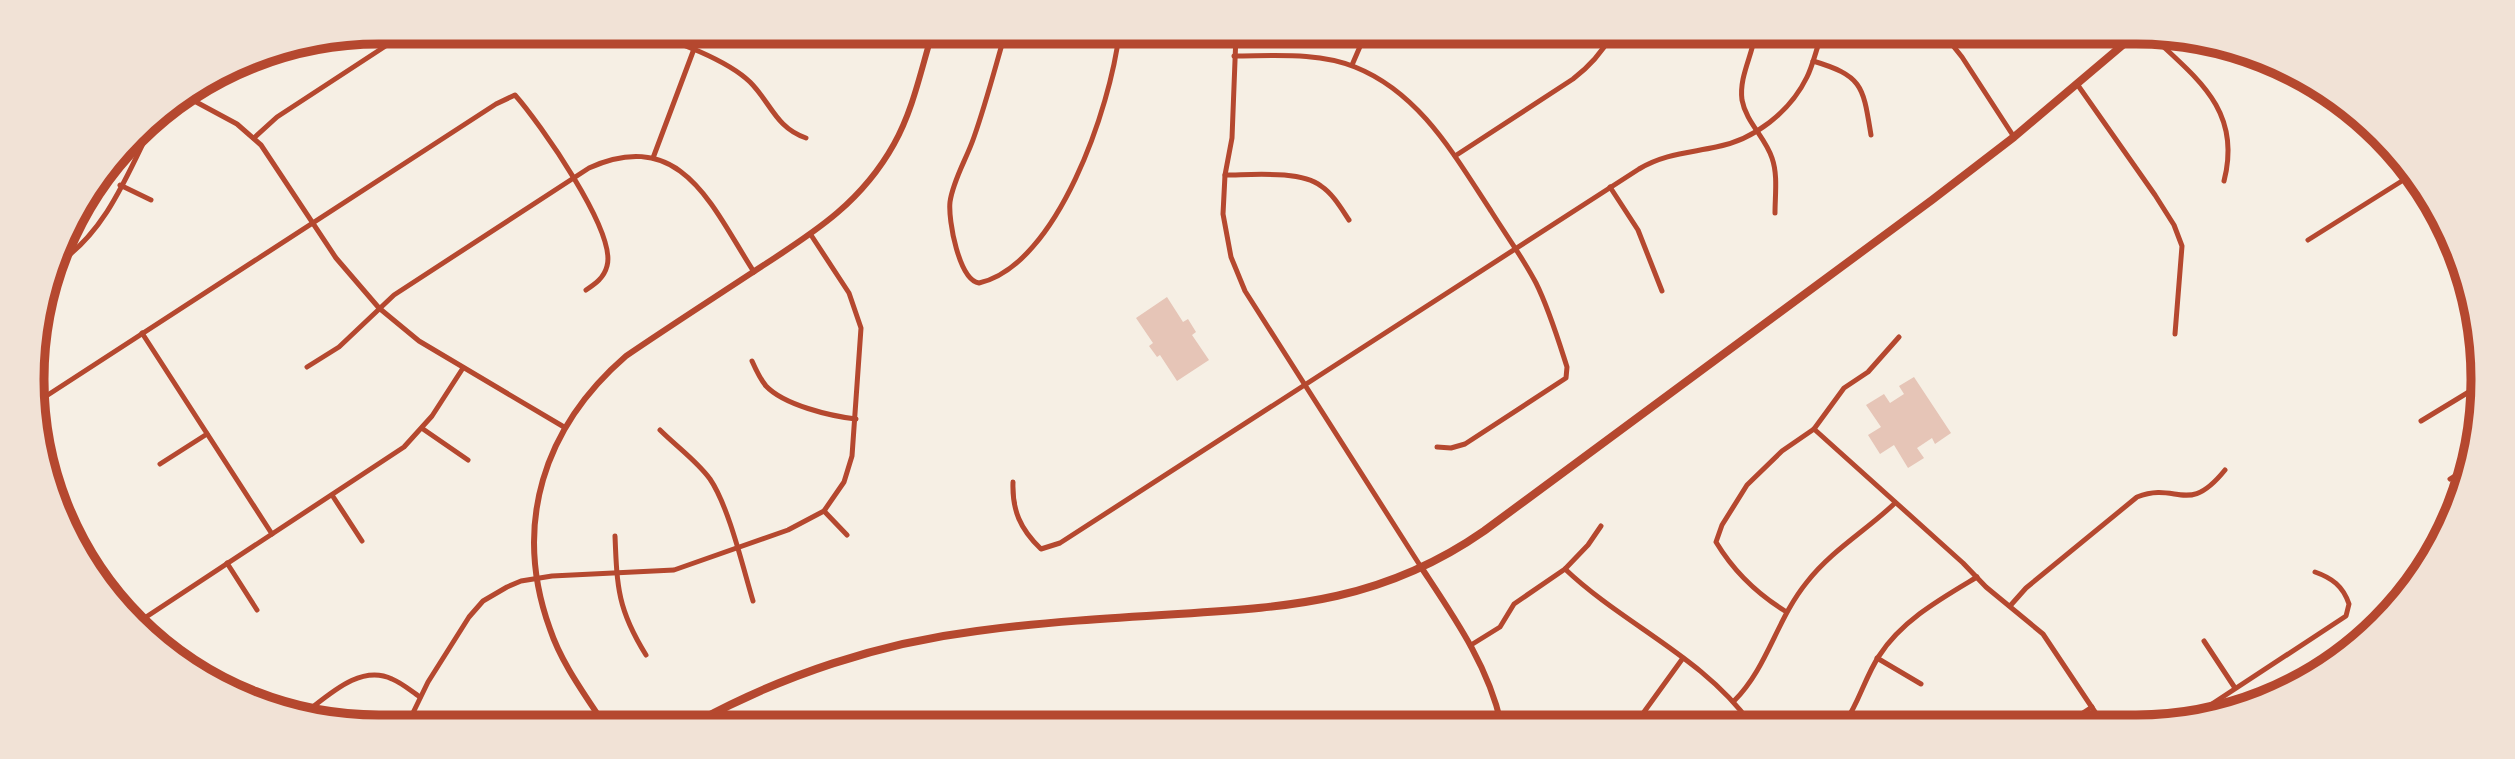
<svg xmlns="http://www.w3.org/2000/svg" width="2515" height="759" font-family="'Archivo Narrow',sans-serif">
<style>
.building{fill:#e6c5b7}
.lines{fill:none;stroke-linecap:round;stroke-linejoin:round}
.minor{stroke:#b5482f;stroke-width:5}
.tertiary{stroke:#b5482f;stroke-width:6}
.primary{stroke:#b5482f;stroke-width:8}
.rim{fill:none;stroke:#b5482f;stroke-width:9}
</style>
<rect width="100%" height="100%" fill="#f6efe4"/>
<g class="building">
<polygon points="1167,297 1183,322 1188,319 1196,332 1192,335 1209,360 1177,381 1160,355 1157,357 1149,346 1153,343 1136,318"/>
<polygon points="1914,377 1951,433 1935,444 1932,438 1917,448 1924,458 1908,468 1894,445 1880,454 1868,435 1881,427 1866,405 1884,394 1890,403 1904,394 1899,386"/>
</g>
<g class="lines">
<g class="minor">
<path d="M643,32c32,8 84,28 107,50 21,21 26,46 56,56"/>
<path d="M1005,34c-10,34 -19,69 -31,103 -7,21 -21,43 -24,65 -2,18 9,78 29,81 79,-18 132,-178 140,-249"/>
<polyline points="1236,35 1232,138 1225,175 1223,214 1231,257 1245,291 1421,567"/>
<path d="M1755,36c-4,22 -16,42 -13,64 4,22 23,37 30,58 6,17 3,37 3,55"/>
<polyline points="1946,37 1962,57 2014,137"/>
<path d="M2154,38c45,42 88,74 70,143"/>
<path d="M1234,56c40,0 84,-4 121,11 65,26 99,88 136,144 15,24 32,47 45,72 13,26 22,56 31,84l-1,11 -101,66 -14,4 -14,-1"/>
<path d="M1813,61c50,15 50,25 58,74"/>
<polyline points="1352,65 1365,35"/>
<polyline points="2077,84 2155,195 2174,225 2182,246 2175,334"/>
<polyline points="185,96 237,124 261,145 336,258 379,308 419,341 564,427"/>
<polyline points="254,138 277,117 407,32"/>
<path d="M1455,156l118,-77c17,-13 28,-25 38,-43"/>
<polyline points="653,158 700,33"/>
<path d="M1225,175c26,0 75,-5 96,11 12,8 20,22 28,34"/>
<polyline points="120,185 151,200"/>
<polyline points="1610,187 1638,230 1662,291"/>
<polyline points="2308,240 2413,174"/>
<path d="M57,264c52,-34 73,-97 101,-151"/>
<polyline points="142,333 272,534"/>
<path d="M752,361c4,9 8,18 14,25 18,19 64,30 90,33"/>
<path d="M307,367l32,-20 55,-52 195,-127c93,-42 123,39 165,104"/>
<path d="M37,402l459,-298 19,-9c24,27 102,137 92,171 -3,12 -12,18 -21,24"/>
<polyline points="2421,421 2477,387"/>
<polyline points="423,429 468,460"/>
<polyline points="1814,429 1963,563 1986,587 2043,634 2103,724"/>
<path d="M660,430c16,16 37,31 50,49 19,28 33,89 43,122"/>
<polyline points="160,464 207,434"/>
<polyline points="2450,479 2469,467"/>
<path d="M1013,482c-1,28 7,47 28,67l19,-6 579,-374c25,-15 49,-16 77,-22 38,-7 74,-35 91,-70 6,-12 9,-27 14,-40"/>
<polyline points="332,495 362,541"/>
<polyline points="824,511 847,535"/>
<path d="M615,536c2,52 3,74 31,119"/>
<polyline points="227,563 257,610"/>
<path d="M1565,569c59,56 138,88 186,155"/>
<polyline points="102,589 106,594"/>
<path d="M2010,606l16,-18 111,-91c41,-16 50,20 88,-27"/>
<path d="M1785,611c-29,-18 -51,-39 -69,-69l6,-17 25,-40 35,-34 32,-22 30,-41 24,-16 31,-35"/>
<polyline points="137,623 404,447 432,416 463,368"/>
<polyline points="2204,641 2235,688"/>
<polyline points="1471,645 1500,627 1514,604 1565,569 1588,545 1601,526"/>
<polyline points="1877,658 1921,684"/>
<path d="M1734,701c34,-34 42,-81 73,-119 25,-32 60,-52 88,-79"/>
<path d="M301,716c25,-18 58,-53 91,-37 10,4 19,12 28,18"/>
<polyline points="409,721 428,682 469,617 483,601 507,587 521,581 552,576 674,570 788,530 824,511 844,482 852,456 861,328 849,293 811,235"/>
<polyline points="1636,723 1683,658"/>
<path d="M1844,724c15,-21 21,-47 35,-68 23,-36 63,-58 98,-79"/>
<polyline points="2066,724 2092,707"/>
<path d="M2180,725l166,-109 3,-12c-6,-18 -17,-26 -34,-32"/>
</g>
<g class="tertiary">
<path d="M1421,567c33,50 67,98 80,156"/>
<path d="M602,721c-19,-29 -41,-59 -52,-92 -38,-105 -6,-202 76,-273 41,-28 83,-55 124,-82 58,-38 109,-67 144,-130 19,-34 27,-74 38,-110"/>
</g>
<path class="primary" d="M697,722c86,-47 183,-79 280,-91 67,-9 134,-13 201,-17 116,-7 207,-14 306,-83l448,-331 82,-63 117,-99"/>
</g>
<path d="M0 0H2515V759H0ZM379 44H2136A335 335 0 0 1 2471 379V380A335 335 0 0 1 2136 715H379A335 335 0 0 1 44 380V379A335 335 0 0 1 379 44Z" fill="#f1e2d6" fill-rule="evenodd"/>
<path class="rim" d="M379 44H2136A335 335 0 0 1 2471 379V380A335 335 0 0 1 2136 715H379A335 335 0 0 1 44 380V379A335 335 0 0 1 379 44Z"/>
</svg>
